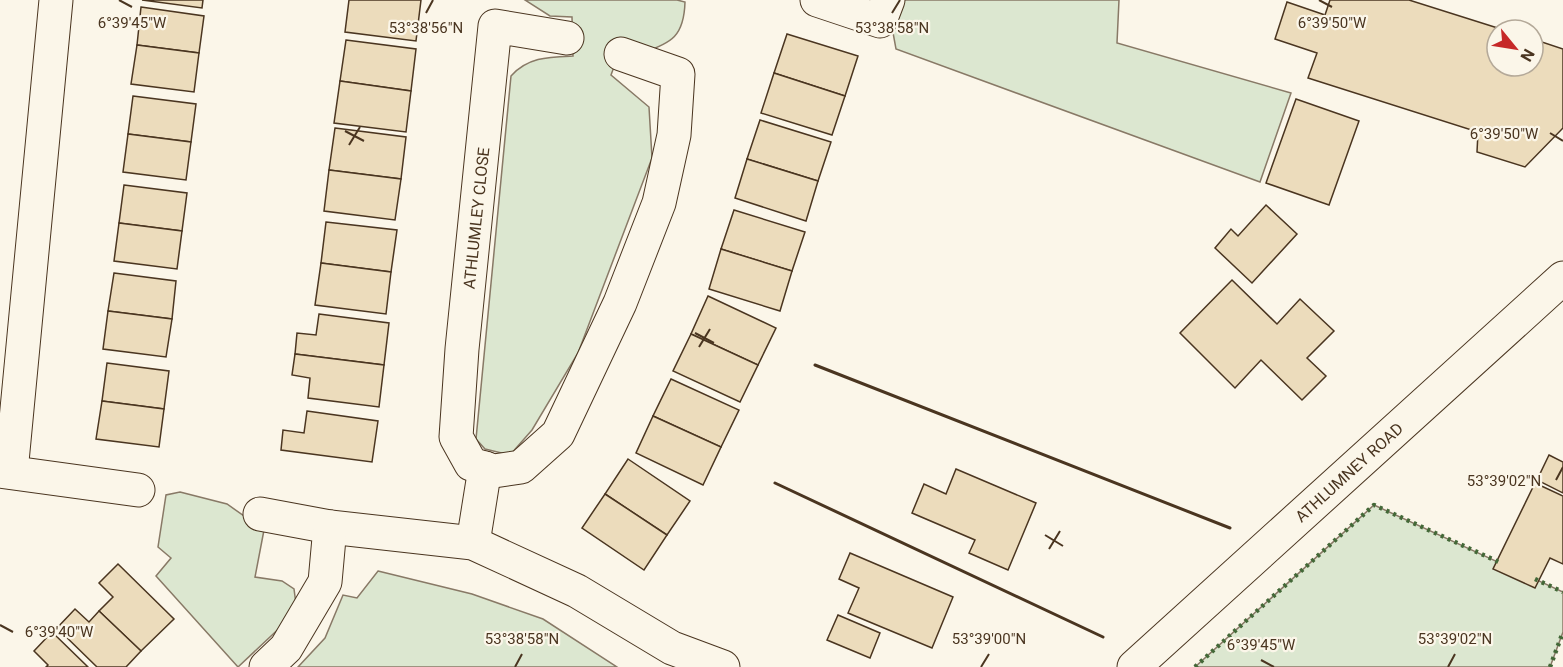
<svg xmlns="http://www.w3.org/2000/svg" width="1563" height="667" font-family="Roboto,sans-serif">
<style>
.green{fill:#dce7d0;stroke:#887966;stroke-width:1.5}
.building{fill:#ecdcbc;stroke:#4a3520;stroke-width:1.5}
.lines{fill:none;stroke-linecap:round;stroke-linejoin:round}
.minor-casing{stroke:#4a3520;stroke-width:35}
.major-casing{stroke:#4a3520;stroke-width:35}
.minor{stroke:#fbf6e9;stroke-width:33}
.major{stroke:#fbf6e9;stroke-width:33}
.hedge{stroke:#436837;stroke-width:4.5;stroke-dasharray:3 4.5;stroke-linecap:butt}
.wall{stroke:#4a3520;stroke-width:3}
.ticks{fill:none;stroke:#4a3520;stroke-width:2}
.labels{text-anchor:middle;stroke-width:4.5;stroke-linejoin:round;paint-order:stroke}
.street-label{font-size:16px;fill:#4a3520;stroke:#fbf6e9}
.ticks-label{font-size:15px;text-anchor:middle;fill:#4a3520;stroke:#fbf6e9;stroke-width:4.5;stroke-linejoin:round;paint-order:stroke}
</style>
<rect width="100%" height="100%" fill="#fbf6e9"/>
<g class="green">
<path d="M525,0h152l8,2c-1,34 -13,41 -43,51l-20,-8 -11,30 38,32 3,51 -74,195 -46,77 -22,25 -25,-6 -9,-10 35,-363c17,-19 38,-19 62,-20l-1,-39 -22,-1z"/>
<polygon points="887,0 1119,0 1117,43 1291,93 1260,182 896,49"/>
<polygon points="180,492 227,504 264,530 255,577 282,581 294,589 296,604 287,621 238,667 156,576 171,558 158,547 166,495"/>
<polygon points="1374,505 1563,592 1563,632 1550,667 1195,667"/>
<polygon points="378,571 472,594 543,619 617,667 298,667 325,638 343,595 357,598"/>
</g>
<g class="building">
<polygon points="142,0 203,0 202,8"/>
<polygon points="349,0 421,0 416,41 345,32"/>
<polygon points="1330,0 1409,0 1504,30 1497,30 1497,66 1533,66 1533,39 1563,49 1563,128 1525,167 1477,152 1478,132 1308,78 1317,53 1275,39 1287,2 1325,15"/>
<polygon points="141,7 204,16 199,53 137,45"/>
<polygon points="787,34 858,56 845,96 774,73"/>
<polygon points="346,40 416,49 411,91 340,81"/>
<polygon points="137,45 199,53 194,92 131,84"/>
<polygon points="774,73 845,96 832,135 761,113"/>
<polygon points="340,81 411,91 406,132 334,123"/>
<polygon points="133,96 196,104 191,142 128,134"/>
<polygon points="1296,99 1359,121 1329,205 1266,183"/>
<polygon points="760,120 831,142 818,181 747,159"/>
<polygon points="335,128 406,137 401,179 329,170"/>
<polygon points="128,134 191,142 186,180 123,172"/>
<polygon points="747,159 818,181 806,221 735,198"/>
<polygon points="329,170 401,179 395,220 324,211"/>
<polygon points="124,185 187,193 182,231 119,223"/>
<polygon points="1266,205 1297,234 1252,283 1215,248 1231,229 1238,236"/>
<polygon points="734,210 805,232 792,271 721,249"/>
<polygon points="326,222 397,230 391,272 321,263"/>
<polygon points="119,223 182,231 177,269 114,261"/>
<polygon points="721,249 792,271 780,311 709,289"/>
<polygon points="321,263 391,272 386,314 315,305"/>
<polygon points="114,273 176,281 172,319 108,311"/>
<polygon points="1232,280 1277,324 1300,299 1334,331 1307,358 1326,376 1302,400 1261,360 1235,388 1180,333"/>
<polygon points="708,296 776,328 758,365 691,334"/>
<polygon points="108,311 172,319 166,357 103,349"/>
<polygon points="319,314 389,323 384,365 295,354 297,333 316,335"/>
<polygon points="691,334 758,365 740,402 673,371"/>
<polygon points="295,354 384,365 379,407 308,398 310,378 292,375"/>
<polygon points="107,363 169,371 164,409 102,401"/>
<polygon points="671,379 739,410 721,447 653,416"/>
<polygon points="102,401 164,409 159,447 96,439"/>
<polygon points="307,411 378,421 372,462 281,450 283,430 304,433"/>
<polygon points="653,416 721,447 703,485 636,453"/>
<polygon points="1549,455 1563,462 1563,493 1537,480"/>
<polygon points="628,459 690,501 667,535 605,494"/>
<polygon points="956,469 1036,503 1008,570 969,553 975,540 912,513 924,484 946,494"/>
<polygon points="1535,483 1563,496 1563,564 1550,558 1535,588 1493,569"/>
<polygon points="605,494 667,535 644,570 582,528"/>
<polygon points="850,553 953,597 932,648 848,613 859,588 839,579"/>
<polygon points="118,564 174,619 141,651 99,611 113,597 99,583"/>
<polygon points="75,609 89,622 99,611 141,651 126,667 97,667 57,628"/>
<polygon points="838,615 880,633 870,658 827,640"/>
<polygon points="52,632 88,667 46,667 48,665 34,651"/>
</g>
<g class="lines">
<defs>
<g id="minor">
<polyline points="817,0 880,21 888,0"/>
<polyline points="567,38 495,26 462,349 456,437 471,464 494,471 521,467 558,434 620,303 659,203 674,135 678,74 621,54"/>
<polyline points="0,471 138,490"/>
<polyline points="11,472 56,0"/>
<polyline points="260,514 330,527 473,543 577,591 672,648 723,667"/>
<polyline points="473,543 485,468"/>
<polyline points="266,667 286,648 325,582 330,527"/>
</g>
<g id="major">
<path id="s1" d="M1134,667l429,-389"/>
</g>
</defs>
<use href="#minor" class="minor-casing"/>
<use href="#major" class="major-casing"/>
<use href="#minor" class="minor"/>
<use href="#major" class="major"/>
<g class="hedge">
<polyline points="1535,579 1563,592"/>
<polyline points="1195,667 1374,505 1501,563"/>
<polyline points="1550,667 1563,632"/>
</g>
<g class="wall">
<polyline points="815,365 1230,528"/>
<polyline points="775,483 1103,637"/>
</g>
</g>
<path class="ticks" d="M119,0l13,7M1319,0l13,7M426,13l7,-13M892,13l8,-13M345,131l19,10M1550,133l13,8M349,145l11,-18M695,333l19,10M699,347l11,-18M1556,480l7,-13M1045,535l18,11M1049,549l11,-18M0,625l13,7M1261,660l13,7M515,667l7,-13M981,667l8,-13M1448,667l7,-13"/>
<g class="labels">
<g class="street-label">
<text transform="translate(476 218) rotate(-84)" y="6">ATHLUMLEY CLOSE</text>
<text dy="6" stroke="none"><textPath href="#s1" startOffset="290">ATHLUMNEY ROAD</textPath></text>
</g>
</g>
<g class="ticks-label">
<text x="132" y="28">6°39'45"W</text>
<text x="1332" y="28">6°39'50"W</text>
<text x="426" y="33">53°38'56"N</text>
<text x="892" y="33">53°38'58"N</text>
<text x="1504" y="139">6°39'50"W</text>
<text x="1504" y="486">53°39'02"N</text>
<text x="59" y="637">6°39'40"W</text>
<text x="522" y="644">53°38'58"N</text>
<text x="989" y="644">53°39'00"N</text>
<text x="1455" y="644">53°39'02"N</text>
<text x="1261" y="650">6°39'45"W</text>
</g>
<g transform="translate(1515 48) rotate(120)"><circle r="28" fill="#fbf6e9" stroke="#b4a999" stroke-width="1.5"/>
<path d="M0-4.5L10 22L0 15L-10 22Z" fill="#c62828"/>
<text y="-9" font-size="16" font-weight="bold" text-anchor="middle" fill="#4a3520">N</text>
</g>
</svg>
